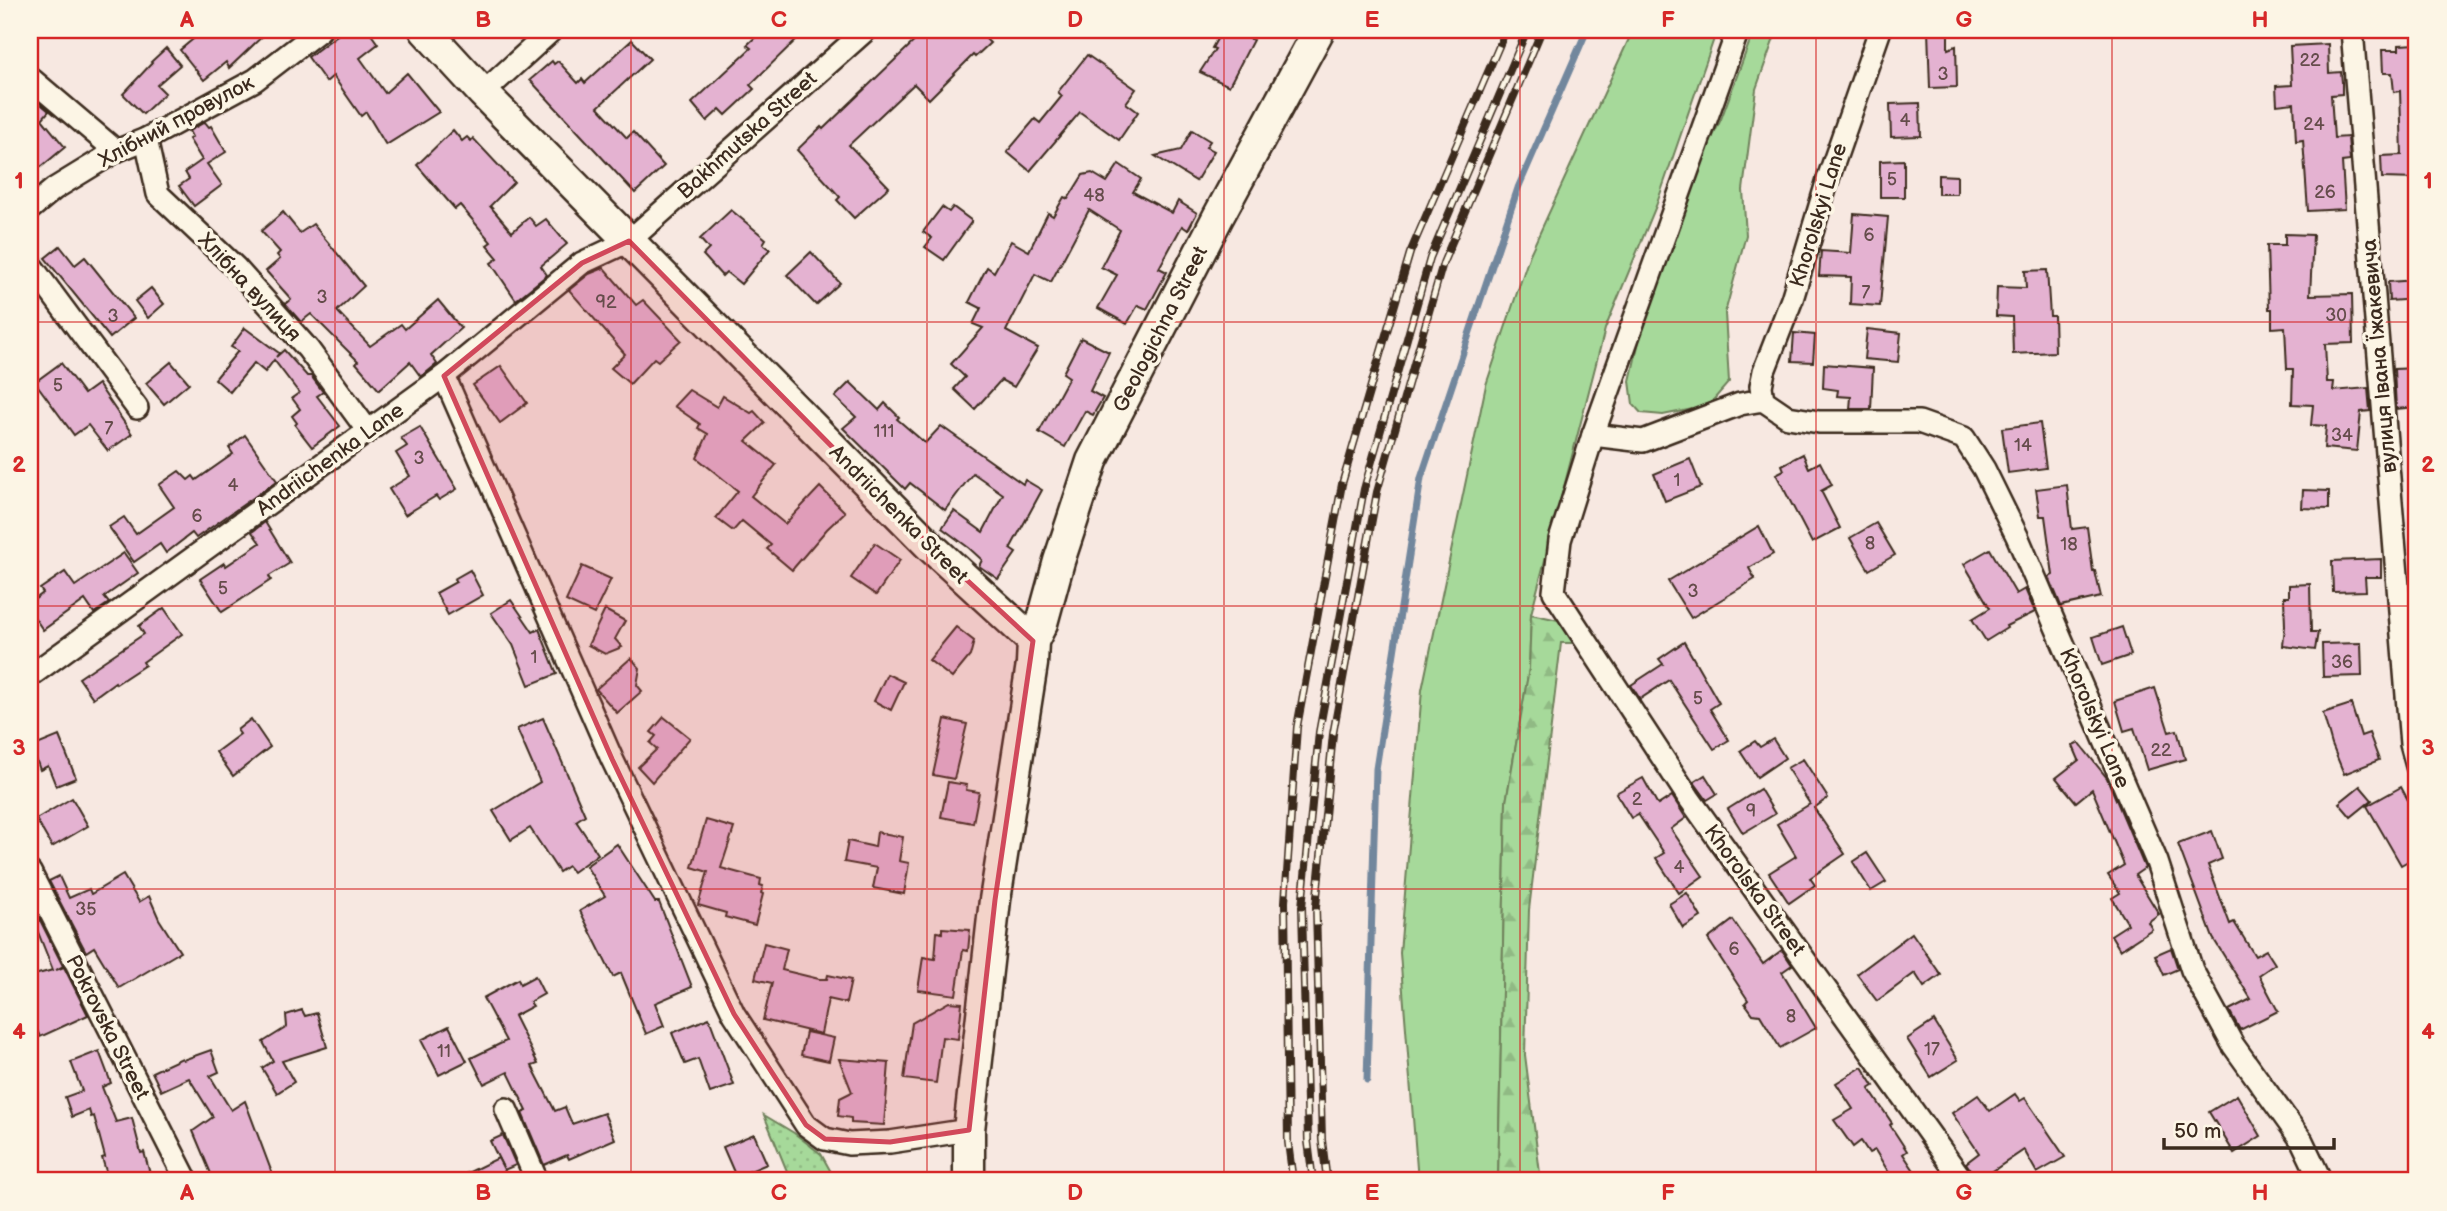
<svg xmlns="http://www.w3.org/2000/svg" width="2447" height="1211" font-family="'Balsamiq Sans',sans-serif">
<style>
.grass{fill:#a6d99a;stroke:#70825c;stroke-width:2}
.forest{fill:url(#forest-firs);stroke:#70825c;stroke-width:2}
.park{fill:url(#park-dots);stroke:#70825c;stroke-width:2}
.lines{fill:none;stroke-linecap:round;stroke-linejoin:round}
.stream{stroke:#72879d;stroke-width:7}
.building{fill:#e4b2d1;stroke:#3b2a1e;stroke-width:2}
.street-casing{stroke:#3b2a1e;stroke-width:26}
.secondary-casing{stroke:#3b2a1e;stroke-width:35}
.street{stroke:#fcf5e5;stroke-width:21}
.secondary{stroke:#fcf5e5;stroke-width:30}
.rail-casing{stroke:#3b2a1e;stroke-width:8}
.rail{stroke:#fcf5e5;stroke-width:5;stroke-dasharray:16;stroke-linecap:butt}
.marked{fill:#d1495b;fill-opacity:0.2;stroke:#d1495b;stroke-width:5;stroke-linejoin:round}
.grid{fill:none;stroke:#d62828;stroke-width:2;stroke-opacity:0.55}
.labels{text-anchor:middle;stroke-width:7;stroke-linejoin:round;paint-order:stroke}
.number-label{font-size:18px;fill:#654c4b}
.street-label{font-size:21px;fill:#3b2a1e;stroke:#fcf5e5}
.neatline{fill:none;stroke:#d62828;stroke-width:2.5}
.grid-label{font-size:23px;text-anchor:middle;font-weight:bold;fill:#d62828}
</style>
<defs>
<pattern id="forest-firs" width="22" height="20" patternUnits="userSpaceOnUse" patternTransform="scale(1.75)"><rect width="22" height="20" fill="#a6d99a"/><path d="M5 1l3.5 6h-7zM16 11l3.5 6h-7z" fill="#90ba84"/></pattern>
<pattern id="park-dots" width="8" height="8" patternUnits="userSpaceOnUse" patternTransform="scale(1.75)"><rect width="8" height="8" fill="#a6d99a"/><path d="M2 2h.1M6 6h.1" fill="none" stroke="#90ba84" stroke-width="1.8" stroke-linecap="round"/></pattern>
</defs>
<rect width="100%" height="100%" fill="#f7e8e1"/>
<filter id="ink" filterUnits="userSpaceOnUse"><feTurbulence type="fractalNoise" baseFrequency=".0143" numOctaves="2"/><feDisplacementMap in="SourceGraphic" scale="14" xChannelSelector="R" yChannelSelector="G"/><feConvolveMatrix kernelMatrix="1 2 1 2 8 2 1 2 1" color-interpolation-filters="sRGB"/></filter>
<g filter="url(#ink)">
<g class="grass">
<polygon points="1633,30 1717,30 1656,206 1605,329 1531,614 1529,669 1506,802 1498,1181 1418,1181 1400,953 1422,690 1486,385 1530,254"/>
<polygon points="1754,30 1777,30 1756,89 1743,190 1746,235 1725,313 1729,382 1708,406 1663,415 1641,413 1633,404 1630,381 1646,310 1688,190 1721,119"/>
</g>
<polygon class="forest" points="1531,614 1567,622 1579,643 1561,643 1529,910 1525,1055 1541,1181 1498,1181 1506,802 1529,669"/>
<polygon class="park" points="764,1115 794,1133 821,1154 836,1181 791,1181"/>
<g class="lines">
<polyline class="stream" points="1367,1080 1376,769 1421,478 1518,188 1587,30"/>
</g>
<g class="building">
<polygon points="204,30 269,30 229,68 226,62 204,80 180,50"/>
<polygon points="344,30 368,30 378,44 360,58 385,93 407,73 439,112 386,145 366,112 361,116 333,76 326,82 308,57"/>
<polygon points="763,30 806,30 750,85 754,89 726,115 720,109 707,121 692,103 751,48 747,45"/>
<polygon points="926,30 977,30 990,43 975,57 973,55 929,99 914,84 849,145 889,187 854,218 837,200 840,197 797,150 821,127 823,129"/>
<polygon points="1222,30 1234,30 1253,40 1229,86 1200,72 1215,49 1212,48"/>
<polygon points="1928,30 1948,30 1948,49 1956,46 1957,87 1930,88"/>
<polygon points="632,40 650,59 598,107 627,138 633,132 664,166 635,193 530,80 552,61 554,64 558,61 578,83 582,79 585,83"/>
<polygon points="2328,44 2329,73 2341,72 2342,82 2342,94 2331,95 2334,138 2348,137 2350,161 2342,162 2345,209 2308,211 2303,140 2296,141 2294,103 2277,105 2276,86 2292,85 2290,46"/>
<polygon points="2417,44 2417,179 2382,178 2381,156 2402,155 2400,91 2394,92 2392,73 2383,73 2382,50 2399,50 2399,45"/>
<polygon points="166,48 180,65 157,85 165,93 143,114 123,94 152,63 151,62"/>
<polygon points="1087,55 1136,89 1126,103 1138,112 1119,140 1080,112 1030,171 1007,152 1035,119 1040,123 1062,96 1058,92"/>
<polygon points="30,95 49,111 42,119 65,147 41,167 30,154"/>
<polygon points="1920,103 1921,136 1891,137 1890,104"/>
<polygon points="205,122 209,127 211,126 226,152 207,164 222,185 194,206 179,186 189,179 185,172 202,160 189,139 192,137 189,131"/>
<polygon points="453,130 462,141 467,137 471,141 473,138 514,182 490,206 512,232 529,217 536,226 546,219 567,244 541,266 547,275 516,300 491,263 498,258 487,245 491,242 460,205 455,209 417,165"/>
<polygon points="1192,130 1210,141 1206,147 1214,151 1196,181 1155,156 1181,150"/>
<polygon points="1904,160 1904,197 1880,197 1880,161"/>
<polygon points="1119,164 1141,179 1133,192 1172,213 1178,201 1197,213 1188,230 1182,226 1159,268 1167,272 1147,309 1138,305 1127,324 1098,308 1117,275 1101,267 1120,230 1089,210 1051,282 1035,274 1006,331 1038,348 1014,387 1001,380 975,409 954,389 965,377 951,364 983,328 973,324 981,308 969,302 987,267 994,272 1011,241 1029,251 1048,213 1053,216 1064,197 1068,199 1083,175 1092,173 1107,182"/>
<polygon points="1938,175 1957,176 1957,194 1938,194"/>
<polygon points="942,207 949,212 953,207 972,221 944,260 925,247 932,238 923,232"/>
<polygon points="731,210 766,239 763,244 770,249 741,284 726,272 722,276 703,255 709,249 700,239"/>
<polygon points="283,212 300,233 313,224 364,286 337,311 370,346 401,324 405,329 438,300 461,328 431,355 437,364 421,377 410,362 379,390 356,363 358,361 311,314 301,322 285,304 291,299 266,271 280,259 277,255 280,252 261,231"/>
<polygon points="1854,214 1888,217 1880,306 1850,304 1851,277 1819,276 1821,251 1851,253"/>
<polygon points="2285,234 2313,235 2310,295 2352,294 2353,343 2325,344 2327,382 2334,382 2333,391 2368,388 2370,411 2361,412 2357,451 2324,448 2326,426 2311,425 2313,405 2292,404 2293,369 2287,369 2285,327 2272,328 2272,309 2269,309 2267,245 2285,245"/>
<polygon points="60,246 75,265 85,257 134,318 110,338 45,258"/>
<polygon points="811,252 840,283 816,305 787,275"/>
<polygon points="604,268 636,305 643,300 681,340 658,361 654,358 630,384 611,368 625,354 569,290 589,274"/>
<polygon points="2047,270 2050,316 2054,316 2055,352 2013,354 2012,317 1996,316 1997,287 2026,288 2025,271"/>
<polygon points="2417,280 2417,299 2389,301 2388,282"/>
<polygon points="151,288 164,304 148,318 135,301"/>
<polygon points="245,328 279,353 276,357 284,350 307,376 311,376 323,392 317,396 340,426 312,447 295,425 297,423 292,416 300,409 292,398 299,393 274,360 265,372 254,363 230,392 215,379 238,351 231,347"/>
<polygon points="1867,329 1901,333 1898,362 1864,359"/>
<polygon points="1794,333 1815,335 1813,362 1792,361"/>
<polygon points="1081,338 1109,352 1090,391 1103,398 1093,415 1085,411 1065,447 1039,432 1069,377 1063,373"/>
<polygon points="171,362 189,383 164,404 146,383"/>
<polygon points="61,363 84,394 98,384 132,434 108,451 88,425 74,435 35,382"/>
<polygon points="1824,364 1873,368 1871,409 1850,409 1851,397 1837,396 1838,390 1823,388"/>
<polygon points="501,366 527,403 500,423 473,385"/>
<polygon points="2417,368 2417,407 2396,409 2394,369"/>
<polygon points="850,382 879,410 885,403 899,417 897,419 925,443 941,426 1023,484 1025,480 1042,490 1010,549 1016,553 998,579 979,566 982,560 969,548 942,528 954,511 983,532 1003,494 973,473 945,510 910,483 905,489 843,428 856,417 835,397"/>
<polygon points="689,390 717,407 723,396 751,413 754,411 765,423 746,441 776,465 751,496 785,524 820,487 845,512 827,529 792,570 767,549 771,545 742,521 733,531 716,518 738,491 697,458 708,434 698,428 700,424 674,406"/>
<polygon points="2040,423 2046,468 2008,473 2002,428"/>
<polygon points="420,427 457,489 439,500 436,496 405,515 389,489 410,476 396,453 407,446 401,438"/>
<polygon points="245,435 277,481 196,538 192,533 166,553 160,544 134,562 109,527 124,517 136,534 174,507 159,485 179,471 188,480 193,476 196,480 233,454 229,448"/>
<polygon points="1803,454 1809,468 1820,462 1832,485 1821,491 1840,528 1812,543 1776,474 1784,470 1782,465"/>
<polygon points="1690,459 1701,487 1665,501 1654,474"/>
<polygon points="2067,485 2072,529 2087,527 2093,571 2095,571 2101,597 2061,606 2049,577 2053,575 2045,516 2040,516 2036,489"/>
<polygon points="2303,490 2329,491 2329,509 2302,508"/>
<polygon points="265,522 290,563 269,576 271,580 222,612 200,579 224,563 226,566 260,543 252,532"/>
<polygon points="1876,523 1895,555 1869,570 1850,538"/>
<polygon points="1759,526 1773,554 1749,568 1755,579 1691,618 1668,581"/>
<polygon points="875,543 900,560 876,595 851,578"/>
<polygon points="1990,549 2016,594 2025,589 2035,612 2006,626 2007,628 1986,641 1972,619 1990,608 1964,564"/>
<polygon points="124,553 138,573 104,597 109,603 94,613 85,600 43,630 30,611 30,603 43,593 40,589 65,572 75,586"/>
<polygon points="2381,559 2381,577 2365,577 2366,591 2333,592 2332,561"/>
<polygon points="582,566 611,579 594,614 566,601"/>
<polygon points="470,570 483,595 448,615 436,593 456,582 454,579"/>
<polygon points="2310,584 2311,632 2318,632 2315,650 2283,646 2285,626 2284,597 2289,597 2289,585"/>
<polygon points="511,600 533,632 539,629 557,674 529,685 513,645 491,613"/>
<polygon points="164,608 182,634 143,662 145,665 116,684 115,682 93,698 79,678 144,634 139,626"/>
<polygon points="605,610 625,621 615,639 622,647 605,654 588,645"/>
<polygon points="956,627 974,641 970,656 952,678 929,660"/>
<polygon points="2122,627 2131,655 2102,665 2093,637"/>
<polygon points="1684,642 1719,703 1710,709 1729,740 1714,749 1669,680 1640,699 1631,685 1663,664 1659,659"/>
<polygon points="2361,643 2362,676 2323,677 2322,644"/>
<polygon points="631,658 640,668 637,685 642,691 617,713 596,689"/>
<polygon points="887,674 904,682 891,710 874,701"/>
<polygon points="2155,688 2169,732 2177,730 2185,759 2147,770 2134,728 2124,731 2115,701"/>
<polygon points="2351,704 2361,736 2369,733 2379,760 2344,774 2332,745 2323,713"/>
<polygon points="664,717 690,738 652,782 638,767 657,749 650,743 656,736 651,732"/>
<polygon points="543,718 585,815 576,821 598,854 573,872 568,866 559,872 530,828 511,840 493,811 540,782 517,729"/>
<polygon points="251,719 270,747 233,776 216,752 240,734 237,730"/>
<polygon points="945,719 967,724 954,779 933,775"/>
<polygon points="59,736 76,778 56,786 48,766 40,770 32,747"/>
<polygon points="1773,739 1785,758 1757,777 1740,751 1755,741 1760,747"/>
<polygon points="2079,743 2107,778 2145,868 2135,875 2159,914 2148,922 2152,929 2120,950 2111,935 2128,924 2112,898 2120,893 2108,875 2124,865 2092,789 2076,802 2056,778 2079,760 2073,746"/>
<polygon points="1803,759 1828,798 1814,808 1845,854 1810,878 1815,885 1789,903 1769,873 1796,856 1777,824 1810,804 1787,768"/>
<polygon points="1705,775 1717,794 1707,800 1694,782"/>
<polygon points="1643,778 1658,805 1672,796 1686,818 1671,829 1703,876 1679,893 1656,858 1664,853 1638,814 1631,818 1616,793"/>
<polygon points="948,782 967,785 966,790 979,792 973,823 941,817"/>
<polygon points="2360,786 2372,800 2351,817 2339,803"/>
<polygon points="2401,787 2415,813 2406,818 2417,841 2417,856 2401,865 2367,806"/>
<polygon points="1760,789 1775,814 1743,833 1728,809"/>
<polygon points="72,798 88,826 52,847 36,819"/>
<polygon points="706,820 734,828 721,868 761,879 760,885 763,886 761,893 763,894 755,925 725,917 726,913 698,905 708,872 692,867"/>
<polygon points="2212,831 2222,859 2208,865 2230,924 2234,922 2255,956 2266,950 2275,964 2259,975 2278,1011 2240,1030 2229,1010 2251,999 2213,938 2178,844"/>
<polygon points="877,832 903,837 899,861 909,863 904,894 873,888 877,868 844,862 848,841 875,847"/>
<polygon points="617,844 655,902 659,902 692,987 655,1003 664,1026 646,1034 621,973 613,977 580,911 605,896 586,866"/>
<polygon points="1867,853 1886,882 1871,891 1853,862"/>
<polygon points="123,875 139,902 149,896 159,919 180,952 119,988 94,947 86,952 49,881 59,876 69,898 89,889 91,894"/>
<polygon points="1687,893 1701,917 1683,928 1669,904"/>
<polygon points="30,900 63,966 56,970 64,967 88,1015 40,1037 30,1015 30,976 53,970 30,912"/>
<polygon points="1733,920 1763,964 1782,950 1792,965 1782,972 1816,1028 1780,1048 1760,1015 1753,1014 1745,1003 1748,1000 1708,939"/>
<polygon points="942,928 970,930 968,951 963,950 956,995 918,990 923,957 935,959 937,932 942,933"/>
<polygon points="1912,933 1941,975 1924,987 1915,973 1877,1001 1857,974"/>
<polygon points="764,943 787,949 782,970 819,979 827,979 828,975 851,980 846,1003 828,999 821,1034 763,1020 772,983 755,979"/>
<polygon points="2171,948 2178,969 2164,975 2155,955"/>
<polygon points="535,976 544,994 530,1002 533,1006 514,1016 538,1064 532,1066 555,1111 565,1107 572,1124 604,1113 615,1139 569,1159 567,1155 544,1165 522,1113 527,1111 508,1072 484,1084 471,1058 506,1041 483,998 518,979 520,984"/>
<polygon points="949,1002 962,1003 958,1039 942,1037 936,1083 904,1079 912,1023"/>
<polygon points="302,1010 305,1016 317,1013 327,1047 282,1061 294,1082 277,1093 262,1068 273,1061 263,1042 287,1027 286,1015"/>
<polygon points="709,1018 734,1085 710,1093 698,1059 685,1064 672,1033"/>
<polygon points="1934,1021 1958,1060 1931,1077 1907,1039"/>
<polygon points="449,1026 467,1061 439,1075 421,1040"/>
<polygon points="806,1032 834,1038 829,1061 801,1055"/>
<polygon points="211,1050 219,1072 210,1076 231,1110 245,1101 275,1181 214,1181 193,1131 213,1117 189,1078 161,1091 152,1072 182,1058 183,1060"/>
<polygon points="99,1051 111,1083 102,1087 116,1122 132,1118 141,1153 144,1152 152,1181 109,1181 102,1158 105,1157 94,1116 91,1117 89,1110 72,1117 65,1097 82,1091 71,1062"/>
<polygon points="839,1059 889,1063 884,1125 851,1123 851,1118 838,1116 840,1098 852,1092"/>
<polygon points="1862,1067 1874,1086 1869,1089 1892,1123 1890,1125 1907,1151 1903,1154 1921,1181 1894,1181 1875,1150 1869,1153 1861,1141 1853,1147 1834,1120 1853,1109 1836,1083"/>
<polygon points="2015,1094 2020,1101 2025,1098 2065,1157 2037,1173 2024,1150 1978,1181 1966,1163 1979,1153 1952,1113 1978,1095 1990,1111"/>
<polygon points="2237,1095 2261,1136 2234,1153 2209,1112"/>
<polygon points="754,1134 767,1164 736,1177 723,1147"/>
<polygon points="503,1135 516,1165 504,1170 490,1141"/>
<polygon points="498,1158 510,1181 451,1181"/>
</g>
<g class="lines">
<defs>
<g id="street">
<polyline points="1738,30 1593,435 1560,540 1554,592 1689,798 1963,1181"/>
<polyline points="2352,30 2411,744 2417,766"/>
<polyline points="30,78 116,151"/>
<polyline points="483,93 552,30"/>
<polyline points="146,139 158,194 235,267 308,349 368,431"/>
<polyline points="30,209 54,189 116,151 146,139 255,80 320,30"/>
<polyline points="30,264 137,408"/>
<polyline points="444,376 612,759 734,1014 806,1125 825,1139 849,1144 890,1142 969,1130"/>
<polyline points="1763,400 1761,386 1764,371 1792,299 1829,176 1880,30"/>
<polyline points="1593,435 1643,441 1740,404 1763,400 1788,417 1819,422 1919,422 1964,438 1984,469 2017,536 2157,862 2192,970 2233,1045 2302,1141 2321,1181"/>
<polyline points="30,676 444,376 582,263 629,241 866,30"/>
<polyline points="30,872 187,1181"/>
<polyline points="506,1109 537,1181"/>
</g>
<g id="secondary">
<polyline points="425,30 483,93 931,547 1033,641"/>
<polyline points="969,1181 969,1130 995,900 1032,664 1033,641 1042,623 1059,561 1092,461 1218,217 1319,30"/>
</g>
</defs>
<use href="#street" class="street-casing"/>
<use href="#secondary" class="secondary-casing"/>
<use href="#street" class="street"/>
<use href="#secondary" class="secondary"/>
<defs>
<g id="rail">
<polyline points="1293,1181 1288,1142 1285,902 1297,727 1342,484 1410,253 1506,30"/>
<polyline points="1313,1181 1308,1141 1302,907 1319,732 1364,489 1430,258 1527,30"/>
<polyline points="1327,1181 1322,1140 1316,907 1333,734 1377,492 1443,263 1542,30"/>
</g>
</defs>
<use href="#rail" class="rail-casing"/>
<use href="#rail" class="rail"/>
</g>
</g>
<path class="marked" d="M629,241l302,306 102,94 -38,259 -26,230 -79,12 -65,-3 -19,-14 -72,-111 -122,-255 -168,-383 138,-113z"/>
<path class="grid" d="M335,30v1151M631,30v1151M927,30v1151M1224,30v1151M1520,30v1151M1816,30v1151M2112,30v1151M30,322h2387M30,606h2387M30,889h2387"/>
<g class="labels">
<g class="number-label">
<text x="2310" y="66">22</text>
<text x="1943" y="80">3</text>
<text x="1905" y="126">4</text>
<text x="2314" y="130">24</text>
<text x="1892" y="185">5</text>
<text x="2325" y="198">26</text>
<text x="1094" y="201">48</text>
<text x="1869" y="241">6</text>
<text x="1866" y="298">7</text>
<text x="322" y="303">3</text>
<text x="606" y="308">92</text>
<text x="2336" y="321">30</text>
<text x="113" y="322">3</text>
<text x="58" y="391">5</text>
<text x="109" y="434">7</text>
<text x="884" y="437">111</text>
<text x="2342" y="441">34</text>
<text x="2023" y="451">14</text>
<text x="419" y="464">3</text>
<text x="1677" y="486">1</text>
<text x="233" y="491">4</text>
<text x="197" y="522">6</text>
<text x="1870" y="549">8</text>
<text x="2069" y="550">18</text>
<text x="223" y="594">5</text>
<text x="1693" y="597">3</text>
<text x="534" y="663">1</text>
<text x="2342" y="668">36</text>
<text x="1698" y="704">5</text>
<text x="2161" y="756">22</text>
<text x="1637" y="805">2</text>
<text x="1751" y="817">9</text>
<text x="1679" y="873">4</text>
<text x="86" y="915">35</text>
<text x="1734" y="955">6</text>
<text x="1791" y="1022">8</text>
<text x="1932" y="1055">17</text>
<text x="444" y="1057">11</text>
</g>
<g class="street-label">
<text transform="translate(176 121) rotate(-28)" y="7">Хлібний провулок</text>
<text transform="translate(747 135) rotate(-42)" y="7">Bakhmutska Street</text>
<text transform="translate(1818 215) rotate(-73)" y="7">Khorolskyi Lane</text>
<text transform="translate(250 287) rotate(47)" y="7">Хлібна вулиця</text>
<text transform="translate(1160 329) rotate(-63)" y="7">Geologichna Street</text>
<text transform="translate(2379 356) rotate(-95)" y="7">вулиця Івана Їжакевича</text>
<text transform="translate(330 459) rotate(-36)" y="7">Andriichenka Lane</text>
<text transform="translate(899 514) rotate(45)" y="7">Andriichenka Street</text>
<text transform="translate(2095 718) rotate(67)" y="7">Khorolskyi Lane</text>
<text transform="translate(1755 890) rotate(54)" y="7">Khorolska Street</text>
<text transform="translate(108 1027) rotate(63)" y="7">Pokrovska Street</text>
</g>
</g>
<rect width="2447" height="1211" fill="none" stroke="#fcf5e5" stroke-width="77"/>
<path d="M2164 1138v10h170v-10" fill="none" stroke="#3b2a1e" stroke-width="3.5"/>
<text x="2174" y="1138" font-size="21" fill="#3b2a1e" stroke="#fcf5e5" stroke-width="5" paint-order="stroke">50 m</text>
<rect x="38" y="38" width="2370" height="1134" class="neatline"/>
<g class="grid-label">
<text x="187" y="27">A</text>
<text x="483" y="27">B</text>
<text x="779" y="27">C</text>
<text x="1075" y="27">D</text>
<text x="1372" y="27">E</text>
<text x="1668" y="27">F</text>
<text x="1964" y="27">G</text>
<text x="2260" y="27">H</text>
<text x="19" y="188">1</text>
<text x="2428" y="188">1</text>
<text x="19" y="472">2</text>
<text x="2428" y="472">2</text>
<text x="19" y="755">3</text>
<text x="2428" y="755">3</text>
<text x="19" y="1039">4</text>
<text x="2428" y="1039">4</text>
<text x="187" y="1200">A</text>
<text x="483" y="1200">B</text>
<text x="779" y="1200">C</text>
<text x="1075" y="1200">D</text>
<text x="1372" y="1200">E</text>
<text x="1668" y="1200">F</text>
<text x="1964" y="1200">G</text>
<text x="2260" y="1200">H</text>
</g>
</svg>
